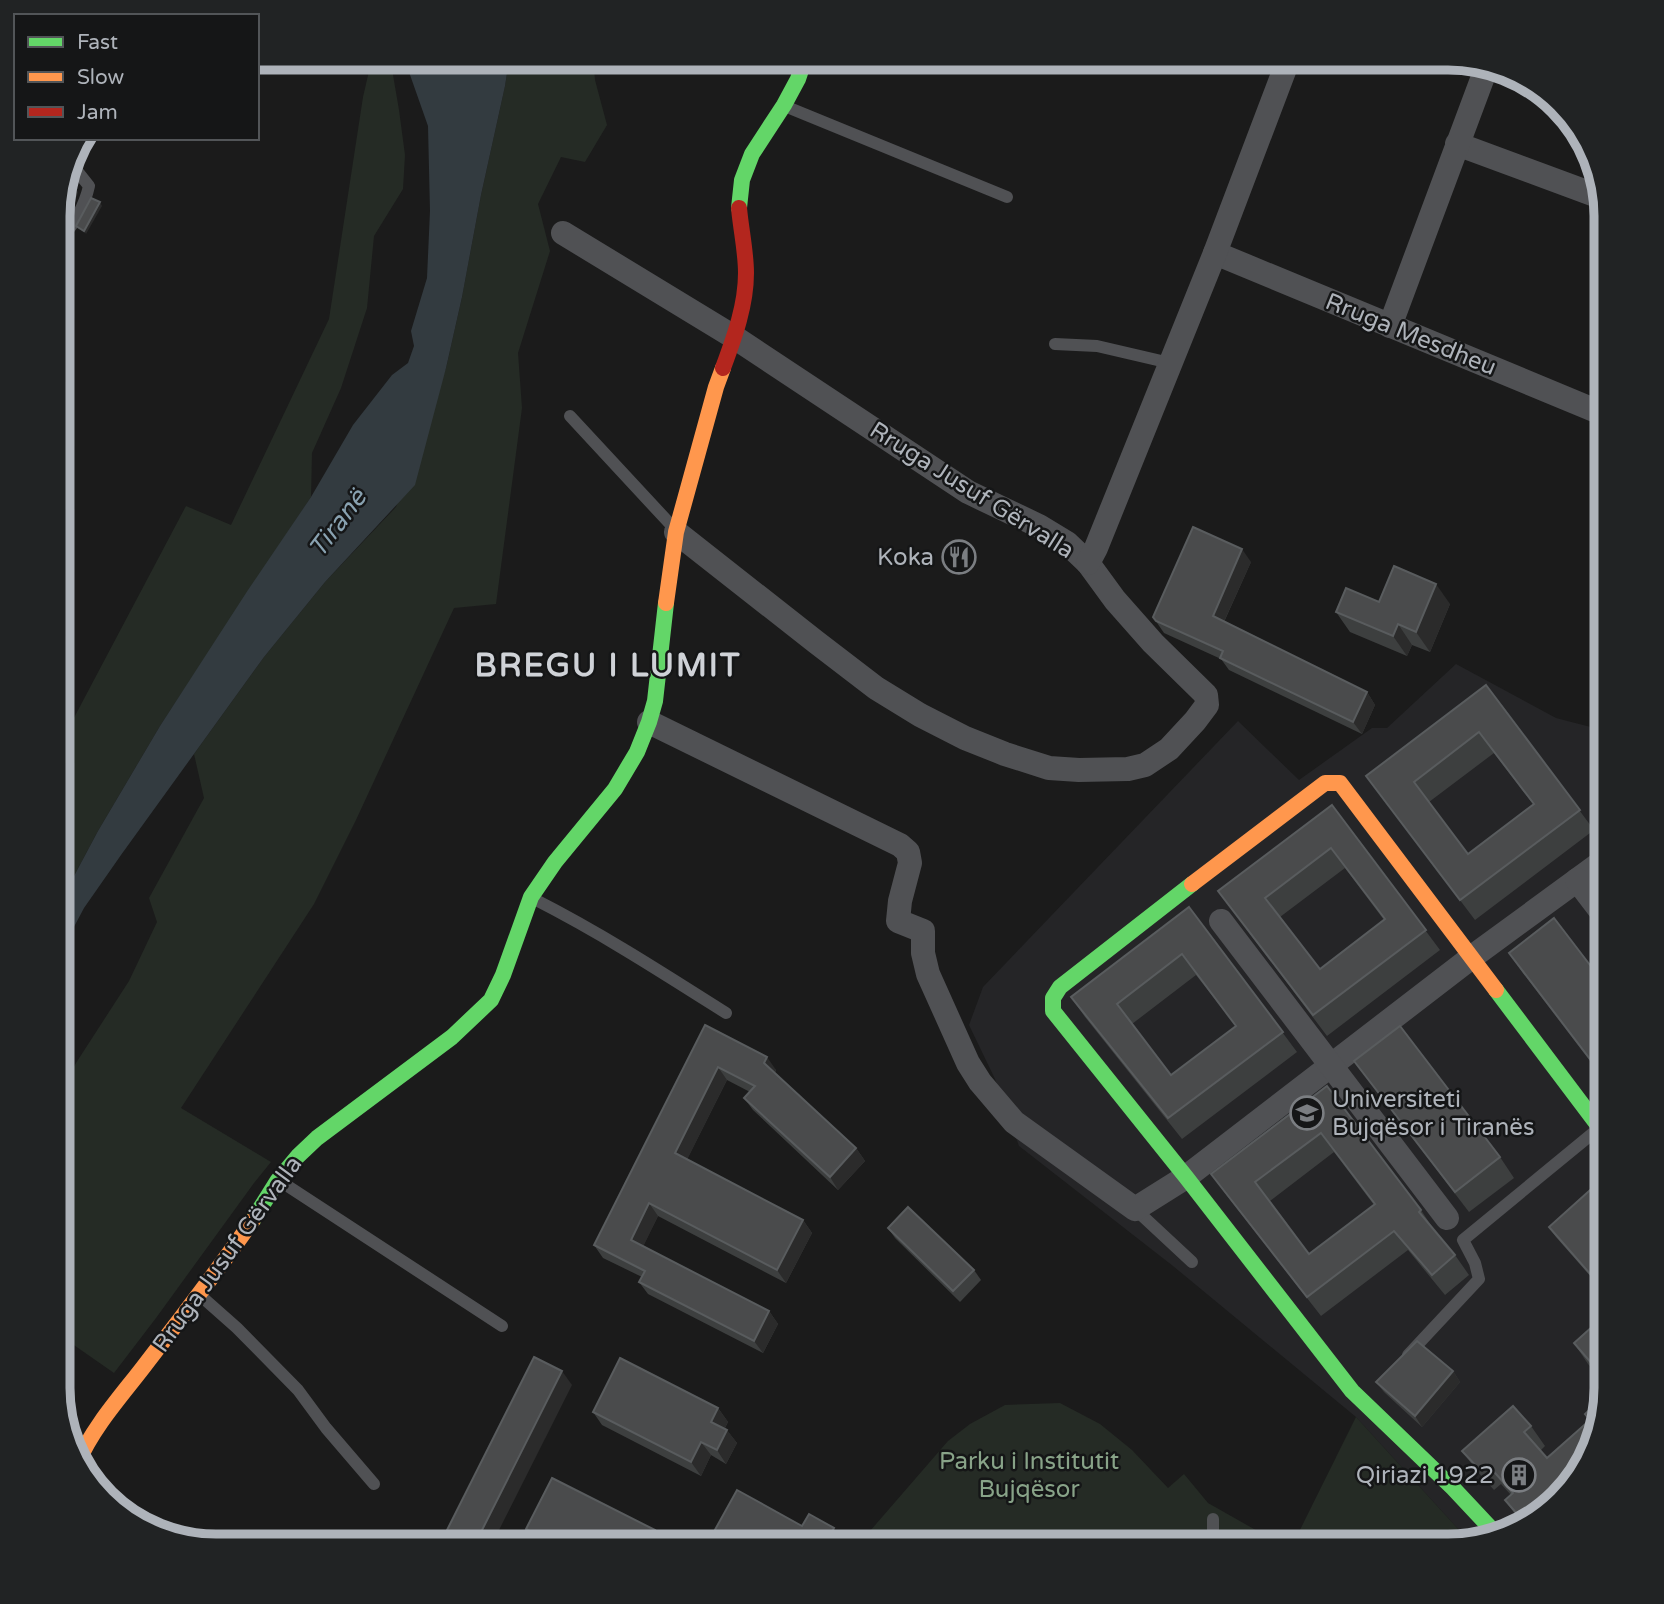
<svg xmlns="http://www.w3.org/2000/svg" width="1664" height="1604" font-family="'Varela Round',sans-serif">
<style>
.built{fill:#252527}
.green{fill:#252b25}
.water{fill:#333b40}
.lines{fill:none;stroke-linecap:round;stroke-linejoin:round}
.lane{stroke:#505154;stroke-width:12}
.street{stroke:#505154;stroke-width:24}
.fast{stroke:#63d668;stroke-width:16}
.slow{stroke:#ff974d;stroke-width:16}
.jam{stroke:#b3261e;stroke-width:16}
.wall{fill:#3d3f3f;fill-rule:evenodd}
.shaded-wall{fill:#2b2b2b}
.building{fill:#4a4b4c;stroke:#595c5e;stroke-width:2;fill-rule:evenodd}
.labels{text-anchor:middle;stroke-width:5;stroke-linejoin:round;paint-order:stroke}
.street-label{font-size:24px;fill:#aeb3ba;stroke:#151617}
.poi-label{font-size:24px;fill:#aeb3ba;stroke:#151617;text-anchor:end}
.park-label{font-size:24px;fill:#88a388;stroke:#151617}
.water-label{font-size:26px;font-style:italic;fill:#89a2b1;stroke:#151617}
.district-label{font-size:32px;font-weight:bold;letter-spacing:2px;fill:#cfd2d7;stroke:#151617}
.rim{fill:none;stroke:#aeb3ba;stroke-width:9}
</style>
<rect width="100%" height="100%" fill="#1b1b1b"/>
<polygon class="built" points="1456,664 1556,718 1606,731 1606,1388 1594,1449 1553,1507 1508,1534 1470,1542 1356,1417 1173,1266 1019,1146 995,1079 969,1025 983,987 1238,721 1299,780 1372,728 1387,728"/>
<g class="green">
<polygon points="372,58 393,58 392,69 399,110 405,155 403,189 374,236 367,308 341,388 312,453 311,497 160,726 98,831 58,906 58,748 186,506 231,525 329,319 363,97"/>
<polygon points="506,58 593,58 595,80 607,125 585,162 561,157 538,204 550,251 518,353 522,408 496,604 454,608 356,820 314,904 181,1108 271,1162 254,1183 156,1318 114,1373 58,1334 58,1097 76,1063 129,981 157,922 149,898 204,798 194,754 264,657 325,582 396,507 446,368 462,297 481,195 505,86 507,73"/>
<polygon points="1060,1403 1100,1424 1132,1450 1168,1488 1184,1474 1208,1503 1284,1546 857,1546 948,1441 970,1424 1005,1405"/>
<polygon points="1356,1417 1470,1542 1448,1546 1292,1546"/>
</g>
<polygon class="water" points="393,58 506,58 507,73 505,86 481,195 462,297 446,368 415,485 325,582 264,657 121,855 84,908 58,957 58,906 98,831 160,726 248,590 311,497 353,425 392,375 408,363 414,346 411,331 427,278 430,211 428,126 409,72 392,69"/>
<g class="lines">
<g class="lane">
<polyline points="787,107 1007,197"/>
<path d="M58,237c15,-5 28,-37 31,-51l-19,-24"/>
<polyline points="1055,344 1097,346 1170,363"/>
<polyline points="570,416 672,526"/>
<path d="M534,899c67,34 129,74 192,114"/>
<polyline points="280,1181 502,1326"/>
<polyline points="1135,1209 1192,1262"/>
<polyline points="202,1297 237,1328 298,1390 326,1428 374,1484"/>
<polyline points="1408,1355 1479,1279 1475,1263 1463,1240 1598,1129"/>
<polyline points="1213,1519 1213,1546"/>
</g>
<g class="street">
<polyline points="1457,144 1603,198"/>
<polyline points="563,233 734,337 968,492 1039,526 1067,543 1088,563 1115,600 1153,643 1206,695 1207,705 1195,721 1169,749 1145,765 1128,769 1079,770 1049,768 1005,754 965,738 920,715 876,688 816,642 676,532"/>
<polyline points="1215,253 1606,415"/>
<polyline points="1390,326 1487,66"/>
<polyline points="1088,563 1096,548 1215,253 1289,58"/>
<polyline points="1602,613 1606,614"/>
<polyline points="649,722 900,845 908,852 910,863 900,901 898,921 923,931 923,953 928,974 968,1063 980,1082 1014,1122 1135,1209 1186,1177 1472,957 1606,859"/>
<polyline points="1577,880 1606,918"/>
<polyline points="1221,921 1447,1218"/>
</g>
<g class="fast">
<polyline points="739,208 742,180 752,154 784,105 798,79 805,58"/>
<polyline points="1192,884 1060,987 1053,998 1053,1011 1186,1177 1352,1391 1453,1488 1498,1536"/>
<polyline points="1496,990 1606,1136"/>
<polyline points="253,1220 278,1180 298,1156 317,1138 452,1037 491,1000 503,975 531,897 555,862 615,789 637,752 649,722 655,701 666,603"/>
</g>
<g class="slow">
<polyline points="666,603 676,532 716,387 723,368"/>
<polyline points="1192,884 1325,783 1340,783 1496,990"/>
<path d="M78,1462c16,-37 46,-69 70,-101 36,-46 71,-93 105,-141"/>
</g>
<path class="jam" d="M723,368c11,-30 23,-62 23,-95 0,-21 -5,-43 -7,-65"/>
</g>
<g class="wall">
<polygon points="1251,562 1224,622 1367,692 1375,705 1362,734 1229,670 1221,659 1164,633 1153,617"/>
<polygon points="1379,602 1450,604 1430,652 1412,645 1407,656 1350,632 1336,612"/>
<path d="M1486,685l108,145 -119,90 -109,-144zM1494,753l39,51 -65,50 -39,-52z"/>
<path d="M1332,805l108,145 -113,86 -109,-145zM1345,868l39,52 -64,49 -40,-52z"/>
<path d="M1189,907l108,145 -115,87 -97,-122 -14,-20zM1196,975l40,51 -65,49 -39,-51z"/>
<polygon points="1509,953 1606,986 1606,1082 1523,973"/>
<polygon points="705,1025 776,1070 775,1073 856,1148 865,1161 838,1190 753,1110 744,1098 750,1092 727,1080 687,1159 803,1220 812,1233 786,1283 658,1216 643,1246 769,1311 778,1324 763,1353 648,1294 639,1282 642,1277 603,1258 594,1245"/>
<polygon points="1354,1061 1500,1157 1514,1178 1469,1212 1369,1081"/>
<path d="M1327,1086l94,124 13,20 21,25 14,20 -24,20 -37,-45 -87,66 -96,-123 -14,-19zM1334,1152l40,53 -65,49 -39,-53z"/>
<polygon points="1606,1193 1606,1294 1556,1237 1549,1227"/>
<polygon points="888,1228 974,1270 981,1280 960,1302 895,1238"/>
<polygon points="1606,1322 1606,1384 1588,1364 1574,1343"/>
<polygon points="1453,1371 1460,1382 1422,1427 1384,1392 1376,1382"/>
<polygon points="1605,1395 1594,1449 1552,1507 1523,1525 1505,1500 1511,1495 1501,1484 1494,1490 1477,1471 1462,1451 1531,1426 1545,1446 1540,1451 1547,1458 1589,1420 1585,1414"/>
<polygon points="718,1408 728,1422 725,1428 737,1443 726,1464 711,1455 701,1476 602,1425 593,1412"/>
<polygon points="526,1529 655,1530 665,1544 664,1546 542,1546 535,1543"/>
</g>
<g class="shaded-wall">
<polygon points="76,189 78,192 77,196 63,221 61,218"/>
<polygon points="100,202 102,206 86,234 84,231"/>
<polygon points="1242,549 1251,562 1221,628 1213,616"/>
<polygon points="1436,584 1450,604 1430,652 1416,632"/>
<polygon points="1398,624 1412,645 1407,656 1393,636"/>
<polygon points="1367,692 1375,705 1362,734 1353,722"/>
<polygon points="767,1057 776,1070 773,1076 764,1063"/>
<polygon points="718,1067 727,1080 684,1166 675,1153"/>
<polygon points="856,1148 865,1161 838,1190 830,1177"/>
<polygon points="649,1203 658,1216 640,1253 631,1240"/>
<polygon points="803,1220 812,1233 786,1283 777,1270"/>
<polygon points="769,1311 778,1324 763,1353 754,1341"/>
<polygon points="562,1371 572,1385 491,1546 474,1546"/>
<polygon points="1453,1371 1460,1382 1422,1427 1415,1416"/>
<polygon points="718,1408 728,1422 721,1435 711,1422"/>
<polygon points="727,1430 737,1443 726,1464 717,1450"/>
<polygon points="701,1442 711,1455 701,1476 691,1462"/>
<polygon points="834,1528 841,1538 837,1546 824,1546"/>
<polygon points="655,1530 665,1544 664,1546 647,1546"/>
</g>
<g class="building">
<polygon points="72,187 76,189 74,193 61,218 58,216 58,213"/>
<polygon points="91,198 100,202 84,231 76,226"/>
<polygon points="1193,527 1242,549 1213,616 1367,692 1353,722 1220,658 1223,651 1156,621 1153,617"/>
<polygon points="1394,566 1436,584 1416,632 1398,624 1393,636 1336,612 1346,588 1379,602"/>
<path d="M1486,685l94,125 -120,90 -94,-124zM1479,732l55,72 -66,50 -54,-72z"/>
<path d="M1332,805l94,125 -113,85 -95,-124zM1331,848l54,71 -65,50 -55,-71z"/>
<path d="M1189,907l94,125 -115,86 -97,-121zM1182,954l54,72 -65,49 -54,-71z"/>
<polygon points="1554,918 1606,986 1606,1080 1509,953"/>
<polygon points="705,1025 767,1057 764,1063 856,1148 830,1177 744,1098 755,1086 718,1067 675,1153 803,1220 777,1270 649,1203 631,1240 769,1311 754,1341 639,1282 645,1271 594,1245"/>
<polygon points="1400,1026 1500,1157 1455,1192 1354,1061"/>
<path d="M1327,1086l94,124 -2,2 36,43 -23,20 -38,-44 -87,66 -96,-123zM1321,1133l54,71 -66,50 -54,-72z"/>
<polygon points="1598,1183 1606,1193 1606,1292 1549,1227"/>
<polygon points="908,1207 974,1270 953,1291 888,1228"/>
<polygon points="1602,1318 1606,1322 1606,1380 1574,1343"/>
<polygon points="1417,1341 1453,1371 1415,1416 1376,1382"/>
<polygon points="534,1357 562,1371 474,1546 439,1546"/>
<polygon points="620,1358 718,1408 711,1422 727,1430 717,1450 701,1442 691,1462 593,1412"/>
<polygon points="1605,1395 1594,1449 1580,1468 1530,1513 1526,1508 1518,1515 1505,1500 1513,1493 1487,1464 1480,1470 1462,1451 1513,1406 1531,1426 1524,1432 1547,1458 1590,1420 1585,1414"/>
<polygon points="552,1478 655,1530 647,1546 560,1546 526,1529"/>
<polygon points="737,1490 802,1526 809,1514 834,1528 824,1546 706,1546"/>
</g>
<defs>
<symbol id="restaurant-ring" viewBox="-11 -11 22 22"><circle r="9.5" fill="#151617" stroke="#7b7e82" stroke-width="1.5"/><path d="M-5-6h1v4h1v-4h1v4h1v-4h1v5L-1.5 .5V6h-2V.5L-5-1ZM5-6V6H3V1.5H1.5Q1.5-4 5-6Z" fill="#7b7e82"/></symbol>
<symbol id="university-ring" viewBox="-11 -11 22 22"><circle r="9.5" fill="#151617" stroke="#7b7e82" stroke-width="1.5"/><path d="M0-5L7-2L0 1L-7-2ZM-4 1L0 2.5L4 1V4Q0 6-4 4Z" fill="#7b7e82"/></symbol>
<symbol id="building-ring" viewBox="-11 -11 22 22"><circle r="9.5" fill="#151617" stroke="#7b7e82" stroke-width="1.5"/><path d="M-4-6H4V6H1V3H-1V6H-4ZM-2.5-4.3h1.7v1.8h-1.7ZM.8-4.3h1.7v1.8H.8ZM-2.5-1h1.7V.8h-1.7ZM.8-1h1.7V.8H.8Z" fill="#7b7e82"/></symbol>
</defs>
<g fill-rule="evenodd">
<use href="#restaurant-ring" x="940" y="538" width="38" height="38"/>
<use href="#university-ring" x="1288" y="1094" width="38" height="38"/>
<use href="#building-ring" x="1500" y="1456" width="38" height="38"/>
</g>
<g class="labels">
<g class="street-label">
<text transform="translate(1411 334) rotate(22)" y="8">Rruga Mesdheu</text>
<text transform="translate(972 490) rotate(32)" y="8">Rruga Jusuf Gërvalla</text>
<text transform="translate(227 1254) rotate(-54)" y="8">Rruga Jusuf Gërvalla</text>
</g>
<g class="poi-label">
<text x="934" y="565">Koka</text>
<text x="1332" y="1107" text-anchor="start">Universiteti<tspan x="1332" dy="28">Bujqësor i Tiranës</tspan></text>
<text x="1494" y="1483">Qiriazi 1922</text>
</g>
<g class="park-label">
<text x="1029" y="1469">Parku i Institutit<tspan x="1029" dy="28">Bujqësor</tspan></text>
</g>
<g class="water-label">
<text transform="translate(337 523) rotate(-53)" y="9">Tiranë</text>
</g>
<g class="district-label">
<text x="608" y="676">BREGU I LUMIT</text>
</g>
</g>
<path d="M0 0H1664V1604H0ZM216 70H1448A146 146 0 0 1 1594 216V1388A146 146 0 0 1 1448 1534H216A146 146 0 0 1 70 1388V216A146 146 0 0 1 216 70Z" fill="#212324" fill-rule="evenodd"/>
<path class="rim" d="M216 70H1448A146 146 0 0 1 1594 216V1388A146 146 0 0 1 1448 1534H216A146 146 0 0 1 70 1388V216A146 146 0 0 1 216 70Z"/>
<rect x="14" y="14" width="245" height="126" fill="#151617" stroke="#525558" stroke-width="2"/>
<rect x="28" y="37" width="35" height="10" fill="#63d668" stroke="#525558" stroke-width="2"/>
<text x="77" y="49" font-size="21" fill="#aeb3ba">Fast</text>
<rect x="28" y="72" width="35" height="10" fill="#ff974d" stroke="#525558" stroke-width="2"/>
<text x="77" y="84" font-size="21" fill="#aeb3ba">Slow</text>
<rect x="28" y="107" width="35" height="10" fill="#b3261e" stroke="#525558" stroke-width="2"/>
<text x="77" y="119" font-size="21" fill="#aeb3ba">Jam</text>
</svg>
